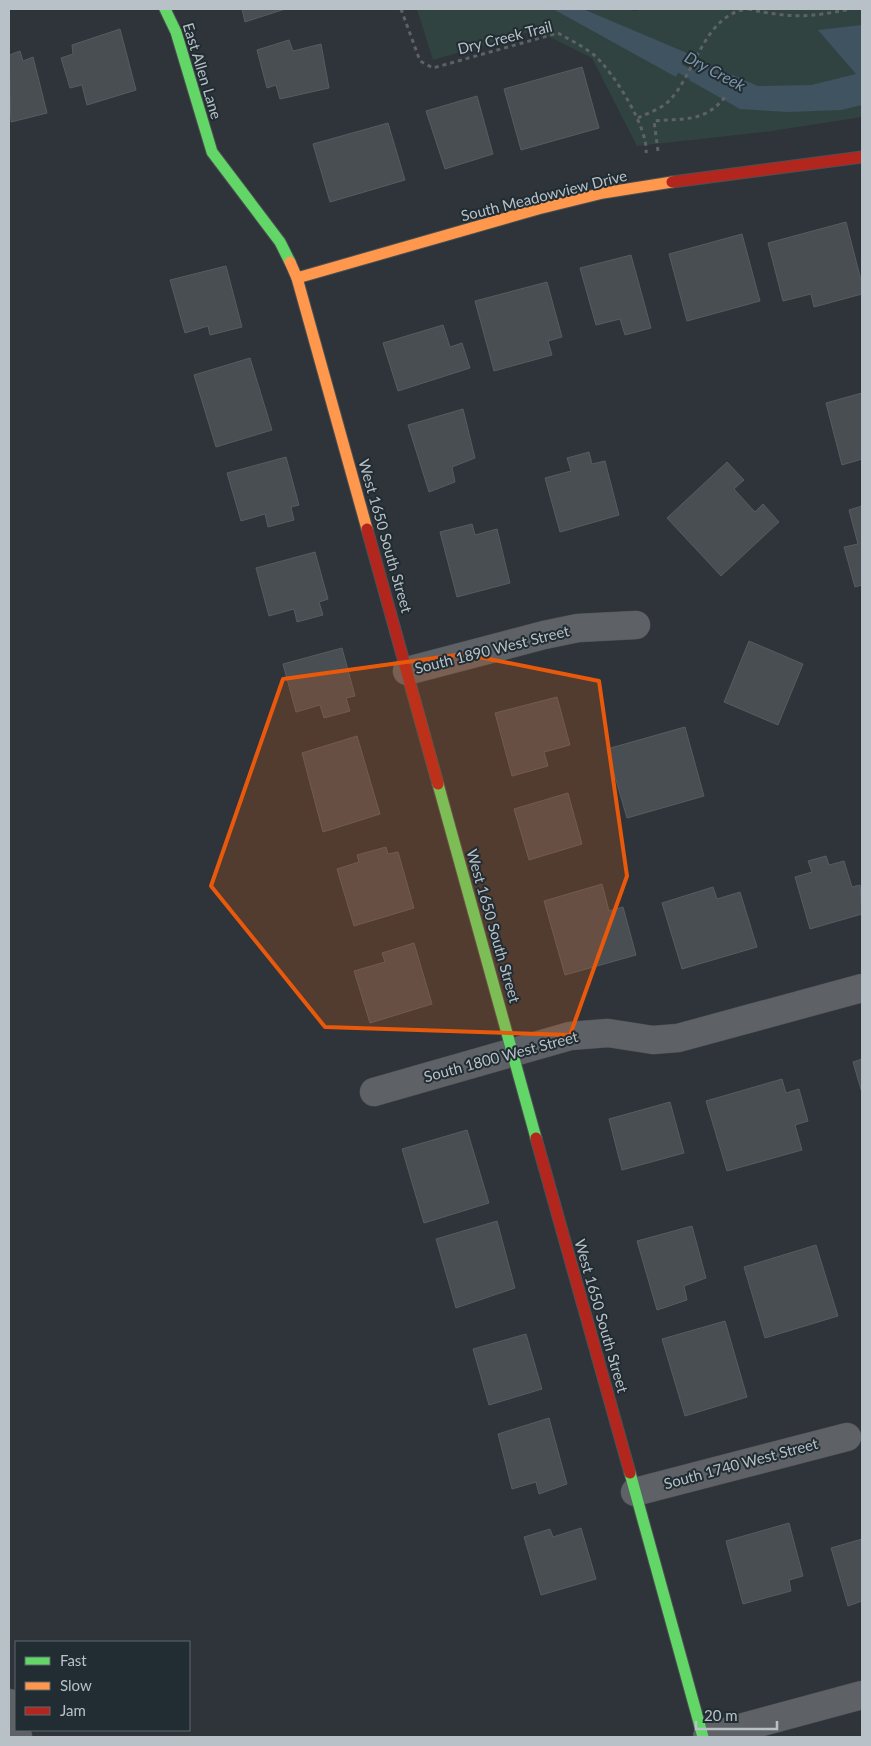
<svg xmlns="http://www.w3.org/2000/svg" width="871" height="1746" font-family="Lato,sans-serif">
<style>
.green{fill:#314340}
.water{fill:#3f5360}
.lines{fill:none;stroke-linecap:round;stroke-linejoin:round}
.stream{stroke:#3f5360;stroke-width:9}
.building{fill:#484e52;stroke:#565c60}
.street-casing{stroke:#4c5053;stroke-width:29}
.fast-casing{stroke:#4c5053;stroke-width:13}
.slow-casing{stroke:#4c5053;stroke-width:13}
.jam-casing{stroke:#4c5053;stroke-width:13}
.path{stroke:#5d6265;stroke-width:3;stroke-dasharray:4 4;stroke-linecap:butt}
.street{stroke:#5e6266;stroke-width:28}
.fast{stroke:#63d668;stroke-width:11}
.slow{stroke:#ff974d;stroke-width:11}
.jam{stroke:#b3261e;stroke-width:11}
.marked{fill:#e8590c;fill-opacity:0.2;stroke:#e8590c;stroke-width:4;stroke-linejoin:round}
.labels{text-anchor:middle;stroke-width:4;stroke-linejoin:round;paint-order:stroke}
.street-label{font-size:15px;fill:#b9c1c8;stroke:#212c33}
.water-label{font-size:16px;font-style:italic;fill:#7d96a7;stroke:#212c33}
</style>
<rect width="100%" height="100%" fill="#2e3439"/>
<polygon class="green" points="417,9 630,9 634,11 643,9 862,9 862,117 772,131 637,146 592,58 536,30 433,60"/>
<g class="water">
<polygon points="553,9 583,9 687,53 676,77"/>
<polygon points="862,25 862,105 841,110 788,112 740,109 689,80 700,61 758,86 811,85 856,74 818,30"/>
</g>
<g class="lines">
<polyline class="stream" points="671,64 702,80"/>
</g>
<g class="building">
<polygon points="242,9 285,9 245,22"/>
<polygon points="120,29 136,90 87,105 82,85 70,88 61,58 73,54 72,45"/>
<polygon points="289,40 293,51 321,44 329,88 280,99 276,85 267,88 257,50"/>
<polygon points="20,51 23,61 33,57 47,113 11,122 9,55"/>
<polygon points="582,67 599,128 521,150 504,89"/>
<polygon points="477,96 493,154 445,169 426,111"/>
<polygon points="388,123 405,180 330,202 313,144"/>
<polygon points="846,222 862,284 862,294 814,307 811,294 783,301 768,243"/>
<polygon points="742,234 760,301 687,321 669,254"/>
<polygon points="631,255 651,328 625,335 620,319 596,325 580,268"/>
<polygon points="226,266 242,327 210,335 208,326 185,333 170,280"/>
<polygon points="547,282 562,337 548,341 552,355 494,371 475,301"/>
<polygon points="443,325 450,347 462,343 470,368 398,391 383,343"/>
<polygon points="250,358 272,430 216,447 194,375"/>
<polygon points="862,393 862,459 842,465 826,403"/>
<polygon points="463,409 475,458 452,467 455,482 429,492 408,425"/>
<polygon points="589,452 592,464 605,461 619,515 560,532 545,478 571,471 567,458"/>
<polygon points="286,457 299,505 291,507 294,520 268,527 265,514 241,521 227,473"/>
<polygon points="727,462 744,480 734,489 755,512 763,504 779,522 721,576 667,518"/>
<polygon points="862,506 862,585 855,587 844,547 858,544 849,510"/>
<polygon points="472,524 475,535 497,529 510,583 457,597 440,532"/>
<polygon points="315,552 328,599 319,602 323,615 297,622 294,609 269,616 256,568"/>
<polygon points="749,641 803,664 778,725 724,702"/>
<polygon points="342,648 355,696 346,698 350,711 324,718 320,705 296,712 283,664"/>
<polygon points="557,697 570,745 544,752 548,766 512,776 495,713"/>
<polygon points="685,727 704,796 627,818 607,749"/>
<polygon points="357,736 380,814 323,832 302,753"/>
<polygon points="568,793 582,844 529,860 514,809"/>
<polygon points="386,847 388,854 398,852 414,908 354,926 337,869 359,862 357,855"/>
<polygon points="826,856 829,865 844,861 852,887 860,885 862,914 810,929 795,877 812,872 808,861"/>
<polygon points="602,884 609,911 623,907 636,955 565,975 544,901"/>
<polygon points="713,887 717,899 740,892 757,947 682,969 662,903"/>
<polygon points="414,943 432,1004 370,1023 354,971 385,962 382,953"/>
<polygon points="862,1059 862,1093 853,1062"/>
<polygon points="782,1079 786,1093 799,1089 808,1121 795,1125 802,1150 727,1171 706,1101"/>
<polygon points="670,1102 684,1153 622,1170 609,1119"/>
<polygon points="467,1130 489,1203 424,1223 402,1149"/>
<polygon points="497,1221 515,1288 456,1308 436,1239"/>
<polygon points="692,1226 706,1278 684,1286 687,1300 657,1310 637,1241"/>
<polygon points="816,1245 838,1316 765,1338 744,1267"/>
<polygon points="725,1321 747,1397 685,1416 662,1339"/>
<polygon points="526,1334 542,1389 489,1405 473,1349"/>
<polygon points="549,1418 567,1484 539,1494 536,1482 512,1489 498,1434"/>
<polygon points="789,1523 803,1576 789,1580 791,1591 743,1604 726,1541"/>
<polygon points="581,1528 596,1579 541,1595 524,1537 550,1529 553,1537"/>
<polygon points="862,1539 862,1601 848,1606 831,1548"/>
</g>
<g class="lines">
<defs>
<g id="street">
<polyline points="407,671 544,635 578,628 636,625"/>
<polyline points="374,1092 570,1036 608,1033 653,1040 678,1038 862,988"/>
<polyline points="635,1492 847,1437"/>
<polyline points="9,1703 18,1737"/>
<polyline points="707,1737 862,1695"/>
</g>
<g id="fast">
<polyline points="165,9 176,32 212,152 280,242 290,262"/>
<polyline points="438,784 536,1138"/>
<polyline points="630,1473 703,1737"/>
</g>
<g id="slow">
<polyline points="290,262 297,278 367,529"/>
<polyline points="297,278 538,209 603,193 672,182"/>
</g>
<g id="jam">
<polyline points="672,182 862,157"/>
<polyline points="367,529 438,784"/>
<polyline points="536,1138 630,1473"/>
</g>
</defs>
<use href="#street" class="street-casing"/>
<use href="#fast" class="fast-casing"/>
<use href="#slow" class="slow-casing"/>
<use href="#jam" class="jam-casing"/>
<g class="path">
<path d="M401,9l19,52 13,7 125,-35c12,7 25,13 36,22 19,16 55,74 52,98"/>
<path d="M748,9c42,9 59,9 102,0"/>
<path d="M638,118c10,-5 23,-9 31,-17 27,-28 34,-84 77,-92"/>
<path d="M658,151l-4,-30c30,-3 50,2 71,-24"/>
</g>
<use href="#street" class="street"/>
<use href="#fast" class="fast"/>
<use href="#slow" class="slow"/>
<use href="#jam" class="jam"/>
</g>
<path class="marked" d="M464,654l135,27 28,195 -57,159 -245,-8 -114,-141 72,-207z"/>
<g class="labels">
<g class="street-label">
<text transform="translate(505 38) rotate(-14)" y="5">Dry Creek Trail</text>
<text transform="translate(202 71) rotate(73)" y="5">East Allen Lane</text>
<text transform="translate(544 196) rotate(-14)" y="5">South Meadowview Drive</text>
<text transform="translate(385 536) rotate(74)" y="5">West 1650 South Street</text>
<text transform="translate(492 650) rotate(-14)" y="5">South 1890 West Street</text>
<text transform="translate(493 926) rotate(74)" y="5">West 1650 South Street</text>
<text transform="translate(501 1057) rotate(-15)" y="5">South 1800 West Street</text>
<text transform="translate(601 1316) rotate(74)" y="5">West 1650 South Street</text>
<text transform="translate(741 1464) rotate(-15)" y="5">South 1740 West Street</text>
</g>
<g class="water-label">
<text transform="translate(715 71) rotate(28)" y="6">Dry Creek</text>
</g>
</g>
<rect width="871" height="1746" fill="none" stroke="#b9c1c8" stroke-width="20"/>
<rect x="15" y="1641" width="175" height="90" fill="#212c33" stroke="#5e686f"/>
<rect x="25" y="1657" width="25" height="8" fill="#63d668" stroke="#5e686f"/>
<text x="60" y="1666" font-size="15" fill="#b9c1c8">Fast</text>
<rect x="25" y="1682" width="25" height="8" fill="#ff974d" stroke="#5e686f"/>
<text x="60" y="1691" font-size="15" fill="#b9c1c8">Slow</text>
<rect x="25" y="1707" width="25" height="8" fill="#b3261e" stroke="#5e686f"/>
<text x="60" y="1716" font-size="15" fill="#b9c1c8">Jam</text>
<path d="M696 1721v8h81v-8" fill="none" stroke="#b9c1c8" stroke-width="2.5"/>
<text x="704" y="1721" font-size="15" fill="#b9c1c8" stroke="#212c33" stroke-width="4" paint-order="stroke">20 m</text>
</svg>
